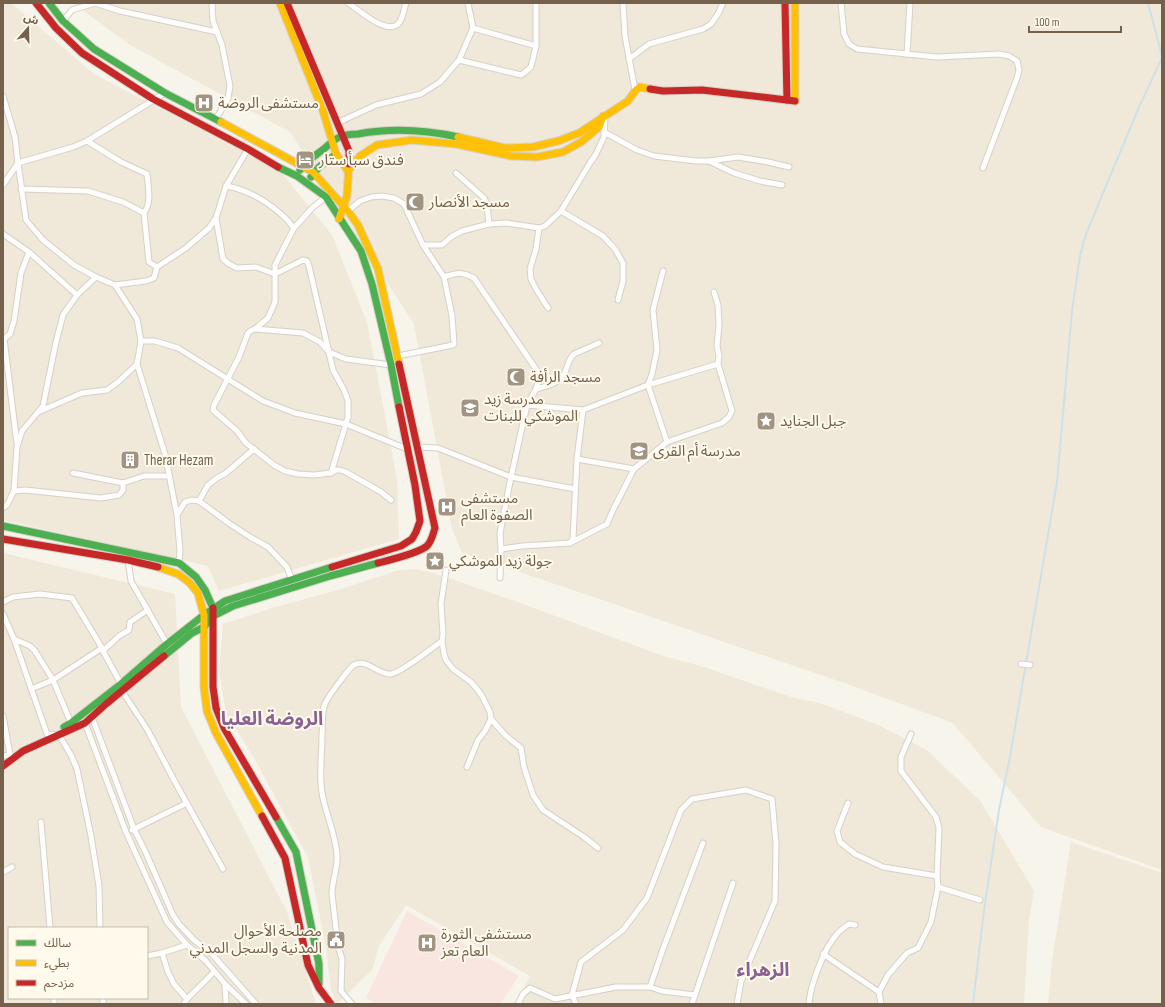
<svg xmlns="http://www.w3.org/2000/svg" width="1165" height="1007" font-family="'Sofia Sans Condensed','Noto Sans Arabic',sans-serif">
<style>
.residential{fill:#f0e8d8;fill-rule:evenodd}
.medical{fill:#f9e6e1}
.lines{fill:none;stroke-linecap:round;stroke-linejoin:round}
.stream{stroke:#cce1e8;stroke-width:2}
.street-casing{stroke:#d6d0c8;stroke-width:7}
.fast-casing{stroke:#d7d1c9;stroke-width:9}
.slow-casing{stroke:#d7d1c9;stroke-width:9}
.jam-casing{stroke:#d7d1c9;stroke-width:9}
.street{stroke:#fefdfc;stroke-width:5}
.fast{stroke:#4caf50;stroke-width:7}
.slow{stroke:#ffc107;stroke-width:7}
.jam{stroke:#c62828;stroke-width:7}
.labels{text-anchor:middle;stroke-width:4;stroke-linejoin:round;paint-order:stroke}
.poi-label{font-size:15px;fill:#75604b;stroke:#fffaec;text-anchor:start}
.district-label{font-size:19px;font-weight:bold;fill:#896291;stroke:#fffaec}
</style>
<rect width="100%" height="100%" fill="#f7f4eb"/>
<g class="residential">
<polygon points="3,3 11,3 94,74 281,172 332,235 367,322 397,479 399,539 219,591 208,566 3,520"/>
<polygon points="73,3 1162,3 1162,870 1041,827 953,723 847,684 567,588 462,553 452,528 414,324 290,132 130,45"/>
<path d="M3,553l172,41 6,113 106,205 29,92h-313zM9,928h138v70h-138z"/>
<polygon points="413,569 430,572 512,600 663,656 704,667 791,697 823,704 878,725 927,750 981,802 1034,891 1029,919 1024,1004 515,1004 530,976 406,905 379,946 372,970 337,1004 331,990 326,947 308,857 253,756 226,713 219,672 223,624 272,608 338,590 396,571"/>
<polygon points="1071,842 1162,873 1162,1004 1048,1004 1052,961"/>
</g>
<polygon class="medical" points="407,911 519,976 500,1004 376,1004 366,998"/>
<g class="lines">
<g class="stream">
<polyline points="1148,3 1162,56"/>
<polyline points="973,1004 984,910 999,810 1010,757 1057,482 1072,311 1080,256 1086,234 1139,107 1162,58"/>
</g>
<defs>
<g id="street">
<polyline points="212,3 213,21 222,45 230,86 228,98 216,119"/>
<path d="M348,3c11,7 38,32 50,21 5,-5 6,-15 8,-21"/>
<polyline points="623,3 625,36 635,90"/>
<polyline points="841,3 844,34 849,44 857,49 937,57 999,54 1009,56 1017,61 1019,70 1017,78 983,168"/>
<polyline points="63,21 72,10 95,3 120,11 217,32"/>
<polyline points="473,28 536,46"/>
<polyline points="907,54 910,3"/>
<polyline points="629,59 649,44 703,29 711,24 718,14 723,3"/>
<polyline points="459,60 521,75 524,73 531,67 536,46 536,3"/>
<polyline points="3,96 15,137 18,163 26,220 43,240 74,265 96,277 115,285 137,319 141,341 137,364 165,454 177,515 180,551 179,563"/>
<polyline points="337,123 376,105 421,94 440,82 459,60 473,28 468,3"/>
<polyline points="604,132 637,150 654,156 696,161 709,161 734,173 760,181 782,185"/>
<path d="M87,141l34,21 26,12c1,12 5,29 -3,39l5,49 8,5"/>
<polyline points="709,161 738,157 768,162 789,167"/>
<polyline points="456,173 484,198 487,204 489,224"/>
<polyline points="3,185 18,163 73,147 87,141 165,93"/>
<path d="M226,186c25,4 53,22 68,42"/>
<polyline points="21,189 88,191 123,202 144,213"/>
<polyline points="326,197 313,207 294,228 275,265 275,302 268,318 255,329 252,330 248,333 239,357 214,405 213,410 237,431 246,443 274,465 285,471 298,474 314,475 331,473 336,470 340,470 346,472 381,492 391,500"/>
<polyline points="348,211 360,201 371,197 382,196 394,198 404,204 423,245 444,277 452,316 454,344 453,345 398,356"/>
<polyline points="561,211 603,236 615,249 623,263 623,281 618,300"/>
<polyline points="216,218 223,259 229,264 237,268 256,267 275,274 303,260 307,261 309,266 333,370 344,390 348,401 348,417 331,473"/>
<polyline points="539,228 536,249 530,269 531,279 536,289 548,308"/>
<polyline points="3,234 29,252 77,295"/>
<polyline points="423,245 442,245 451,237 462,231 489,224 507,223 539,228 545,226 561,211 590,163 596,154 604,137 605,116"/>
<polyline points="663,271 653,310 657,350 652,374 648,385 667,442"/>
<path d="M444,277c14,-4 17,-6 30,1l66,97 -4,14 -9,16 -16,72 -11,56 1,16 -1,29"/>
<polyline points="115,285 146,281 154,278 157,267 186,248 209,228 216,218 226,186 248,149"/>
<polyline points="255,329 303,333 320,342 329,352 346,359 391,365"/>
<polyline points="3,339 4,339 17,444"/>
<polyline points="4,339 10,334 14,321 21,273 29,252"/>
<polyline points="141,341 155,341 178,348 263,401 295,413 346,424 407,449"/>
<path d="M536,389c11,-3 22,-5 28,-15 4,-7 4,-15 10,-20l25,-11"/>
<polyline points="527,405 583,410 648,385 718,364"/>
<polyline points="38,412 43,406 56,342 63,315 77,295 96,277"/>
<polyline points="417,447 438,448 511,477 575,489"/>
<polyline points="577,459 634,469"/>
<polyline points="73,473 123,483"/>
<polyline points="14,491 25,490 101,498 119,495 123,490 123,483 144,476 169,476"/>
<polyline points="199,501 230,524 250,537 268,547 287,567 292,580"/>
<polyline points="3,508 7,505 14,491 17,447 22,431 38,412 82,393 107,390 118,382 137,364"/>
<polyline points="177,515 185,502 192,500 199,501 208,485 217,478 226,473 254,449"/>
<polyline points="570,543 573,539 577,459 583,410"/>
<polyline points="501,549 522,546 570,543 607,524 613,510 634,469 667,442 722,423 729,417 732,411 718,364 719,356 717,346 719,324 718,305 714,292"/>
<polyline points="128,560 131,581 167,644"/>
<polyline points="3,602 13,597 40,594 72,598 102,648 103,651 121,684"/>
<polyline points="3,614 14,639 47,734 59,735 71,755 77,769 91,836 99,886 100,928"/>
<polyline points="14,639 30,646 35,651 53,680 71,723"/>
<polyline points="442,641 444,654 446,660 453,669 471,682 477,689 482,696 490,712 491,719 485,731 478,740 467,767"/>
<polyline points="103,651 119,636 129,630 130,622 148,610"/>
<polyline points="1021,664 1030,665"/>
<polyline points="31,689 53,680 102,648"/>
<polyline points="122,691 147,729 174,780 223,869"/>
<polyline points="3,716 10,755 3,756"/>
<polyline points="92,717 134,829 146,853 173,915 179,924 194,940 211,953 256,1004"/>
<polyline points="491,719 505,735 521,748 524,767 533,795 543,810 584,837 598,848"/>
<polyline points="85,723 126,832 167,922 187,945 205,960 225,984 246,1004"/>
<polyline points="848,803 837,831 840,842 855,854 883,867 937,876"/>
<polyline points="41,822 50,928"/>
<polyline points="132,830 187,803"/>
<polyline points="3,872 12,867"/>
<polyline points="938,887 980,900"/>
<polyline points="162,953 168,972 174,984 187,999"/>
<polyline points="823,954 879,992"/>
<polyline points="147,956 162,953 187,945"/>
<polyline points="225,984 226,1004"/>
<polyline points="650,987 663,949 703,843"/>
<polyline points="54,998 54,1004"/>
<polyline points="103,998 103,1004"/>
<polyline points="184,1004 187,999 214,972"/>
<path d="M352,1004l-11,-13 1,-32 -4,-13 -6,-52c0,-13 6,-26 5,-39 -1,-18 -9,-36 -13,-53 -6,-21 -2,-46 -2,-67 1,-10 -1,-22 3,-31 2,-6 24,-36 29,-39 13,-7 24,10 37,9 10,-1 41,-26 51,-33l1,-7 -2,-30 5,-34"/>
<polyline points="518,1004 523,994 530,988 555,999 616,987 650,987 662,991 695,995"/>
<polyline points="576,1004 572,995 581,962 623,930 647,898 681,810 692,799 746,790 772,799 776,844 775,901 741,981 737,1004"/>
<polyline points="692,1004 733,883"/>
<path d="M809,1004c1,-18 15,-56 28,-70 3,-4 8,-7 12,-10l6,1"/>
<polyline points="881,1004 879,992 888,975 907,953 918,948 931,922 938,887 937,876 939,828 936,817 901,771 901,757 911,734"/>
</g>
<g id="fast">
<polyline points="49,3 63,21 94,49 165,93 221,122"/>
<polyline points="278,167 297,176 326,197 361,251 372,284 391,365 399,407"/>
<path d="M300,170c8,-11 15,-14 25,-22 5,-4 9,-9 15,-11 5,-2 12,-3 18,-3 33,-6 68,-4 100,3"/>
<polyline points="311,177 319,167 336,154"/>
<polyline points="3,526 179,563 196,577 205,590 213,608"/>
<polyline points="164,656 192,633 204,627 213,616 233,606 330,576 378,563"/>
<polyline points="64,727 71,723 121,684 167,644 204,615 225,601 332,567"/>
<polyline points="276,817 296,852 319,964 319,984"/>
</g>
<g id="slow">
<polyline points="280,3 323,111 336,154 348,171"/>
<polyline points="795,3 795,101"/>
<polyline points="221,122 313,172 348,211 358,225 378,269 399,364"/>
<polyline points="458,137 505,148 533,147 558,141 579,133 628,101 636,90 640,87 650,89"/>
<polyline points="348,171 360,156 377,145 412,140 456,144 511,156 537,157 563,152 581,142 599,127 603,116"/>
<polyline points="339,219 347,196 349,164"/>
<polyline points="158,567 178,574 189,582 198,593 204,615 204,687 207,711 216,733 262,816"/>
</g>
<g id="jam">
<polyline points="36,3 56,28 82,53 153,99 248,149 278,167"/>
<polyline points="287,3 349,151 349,164"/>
<polyline points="785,3 787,100"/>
<polyline points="650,89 663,91 702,90 795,101"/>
<polyline points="3,539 128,560 158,567"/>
<path d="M378,563c12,-3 41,-10 49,-17 5,-5 6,-12 8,-18l-36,-164"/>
<polyline points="332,567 401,546 412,539 416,532 420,521 415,485 399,407"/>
<polyline points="213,608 213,687 216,708 224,728 276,817"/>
<polyline points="3,766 23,751 85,723 106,704 164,656"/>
<polyline points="262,816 285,858 308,965 319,988 331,1004"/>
</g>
</defs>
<use href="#street" class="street-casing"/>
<use href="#fast" class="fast-casing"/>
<use href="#slow" class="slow-casing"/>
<use href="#jam" class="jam-casing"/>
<use href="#street" class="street"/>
<use href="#fast" class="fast"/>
<use href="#slow" class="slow"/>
<use href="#jam" class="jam"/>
</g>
<defs>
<symbol id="hospital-square" viewBox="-11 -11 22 22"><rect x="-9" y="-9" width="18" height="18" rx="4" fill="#a29483" stroke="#fffaec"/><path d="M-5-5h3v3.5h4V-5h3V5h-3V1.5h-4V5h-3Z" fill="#fff"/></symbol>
<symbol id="hotel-square" viewBox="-11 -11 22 22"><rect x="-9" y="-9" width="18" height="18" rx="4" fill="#a29483" stroke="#fffaec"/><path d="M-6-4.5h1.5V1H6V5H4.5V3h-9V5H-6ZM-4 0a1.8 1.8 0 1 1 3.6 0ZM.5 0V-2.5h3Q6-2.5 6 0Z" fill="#fff"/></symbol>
<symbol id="mosque-square" viewBox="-11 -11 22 22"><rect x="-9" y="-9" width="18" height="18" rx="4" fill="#a29483" stroke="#fffaec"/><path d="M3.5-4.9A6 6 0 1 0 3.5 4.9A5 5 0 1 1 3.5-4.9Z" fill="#fff"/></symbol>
<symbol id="school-square" viewBox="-11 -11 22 22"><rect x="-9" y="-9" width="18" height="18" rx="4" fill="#a29483" stroke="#fffaec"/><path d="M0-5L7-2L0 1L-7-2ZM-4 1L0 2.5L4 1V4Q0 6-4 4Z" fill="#fff"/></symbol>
<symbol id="sight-square" viewBox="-11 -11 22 22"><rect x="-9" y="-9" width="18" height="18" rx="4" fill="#a29483" stroke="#fffaec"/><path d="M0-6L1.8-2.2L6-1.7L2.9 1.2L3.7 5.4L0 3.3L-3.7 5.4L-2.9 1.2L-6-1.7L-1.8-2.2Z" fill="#fff"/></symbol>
<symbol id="building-square" viewBox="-11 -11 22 22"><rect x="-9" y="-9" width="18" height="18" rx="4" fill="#a29483" stroke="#fffaec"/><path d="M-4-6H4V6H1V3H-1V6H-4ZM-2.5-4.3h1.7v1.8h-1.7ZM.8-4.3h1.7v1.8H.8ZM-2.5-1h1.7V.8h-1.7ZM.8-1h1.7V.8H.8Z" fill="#fff"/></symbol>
<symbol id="civic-square" viewBox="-11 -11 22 22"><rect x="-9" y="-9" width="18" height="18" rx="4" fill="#a29483" stroke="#fffaec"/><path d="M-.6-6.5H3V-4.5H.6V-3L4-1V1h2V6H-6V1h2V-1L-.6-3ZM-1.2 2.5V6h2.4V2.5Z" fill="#fff"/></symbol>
</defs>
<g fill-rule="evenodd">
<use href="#hospital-square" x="193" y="92" width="22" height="22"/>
<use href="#hotel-square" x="294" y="149" width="22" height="22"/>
<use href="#mosque-square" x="404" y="191" width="22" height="22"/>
<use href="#mosque-square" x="505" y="366" width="22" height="22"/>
<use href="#school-square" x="459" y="397" width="22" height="22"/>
<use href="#sight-square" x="755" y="410" width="22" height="22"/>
<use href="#school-square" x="628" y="440" width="22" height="22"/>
<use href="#building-square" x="119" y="449" width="22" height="22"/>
<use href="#hospital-square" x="436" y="496" width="22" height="22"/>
<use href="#sight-square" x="424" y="550" width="22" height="22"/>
<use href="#civic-square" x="325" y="929" width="22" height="22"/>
<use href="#hospital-square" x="416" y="932" width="22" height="22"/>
</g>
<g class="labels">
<g class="poi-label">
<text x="218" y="108">مستشفى الروضة</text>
<text x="319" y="165">فندق سبأ ستار</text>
<text x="429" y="207">مسجد الأنصار</text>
<text x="530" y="382">مسجد الرأفة</text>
<text x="484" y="404">مدرسة زيد<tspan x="484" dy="17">الموشكي للبنات</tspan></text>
<text x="780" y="426">جبل الجنايد</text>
<text x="653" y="456">مدرسة أم القرى</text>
<text x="144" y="465">Therar Hezam</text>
<text x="461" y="503">مستشفى<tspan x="461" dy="17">الصفوة العام</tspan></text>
<text x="449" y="566">جولة زيد الموشكي</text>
<text x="322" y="936" text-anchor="end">مصلحة الأحوال<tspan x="322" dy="17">المدنية والسجل المدني</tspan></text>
<text x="441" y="939">مستشفى الثورة<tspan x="441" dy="17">العام تعز</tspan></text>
</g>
<g class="district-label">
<text x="272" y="725">الروضة العليا</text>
<text x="763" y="976">الزهراء</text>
</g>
</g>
<rect width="1165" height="1007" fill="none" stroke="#75604b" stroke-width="8"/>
<rect x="8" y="927" width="140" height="72" fill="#fffaec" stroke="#c8bcac"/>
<rect x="16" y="940" width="20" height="6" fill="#4caf50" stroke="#c8bcac"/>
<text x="44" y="947" font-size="12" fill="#75604b">سالك</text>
<rect x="16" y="960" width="20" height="6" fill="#ffc107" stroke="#c8bcac"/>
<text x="44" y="967" font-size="12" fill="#75604b">بطيء</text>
<rect x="16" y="980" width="20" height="6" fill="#c62828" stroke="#c8bcac"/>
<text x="44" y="987" font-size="12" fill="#75604b">مزدحم</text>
<g transform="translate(28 28) rotate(20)" stroke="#fffaec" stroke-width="3" paint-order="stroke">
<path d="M0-3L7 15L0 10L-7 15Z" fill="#75604b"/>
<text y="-6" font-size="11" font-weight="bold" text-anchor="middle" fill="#75604b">ش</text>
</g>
<path d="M1029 26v6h92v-6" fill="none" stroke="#75604b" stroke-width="2"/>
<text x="1035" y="26" font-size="12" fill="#75604b" stroke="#fffaec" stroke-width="3" paint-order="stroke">100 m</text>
</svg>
